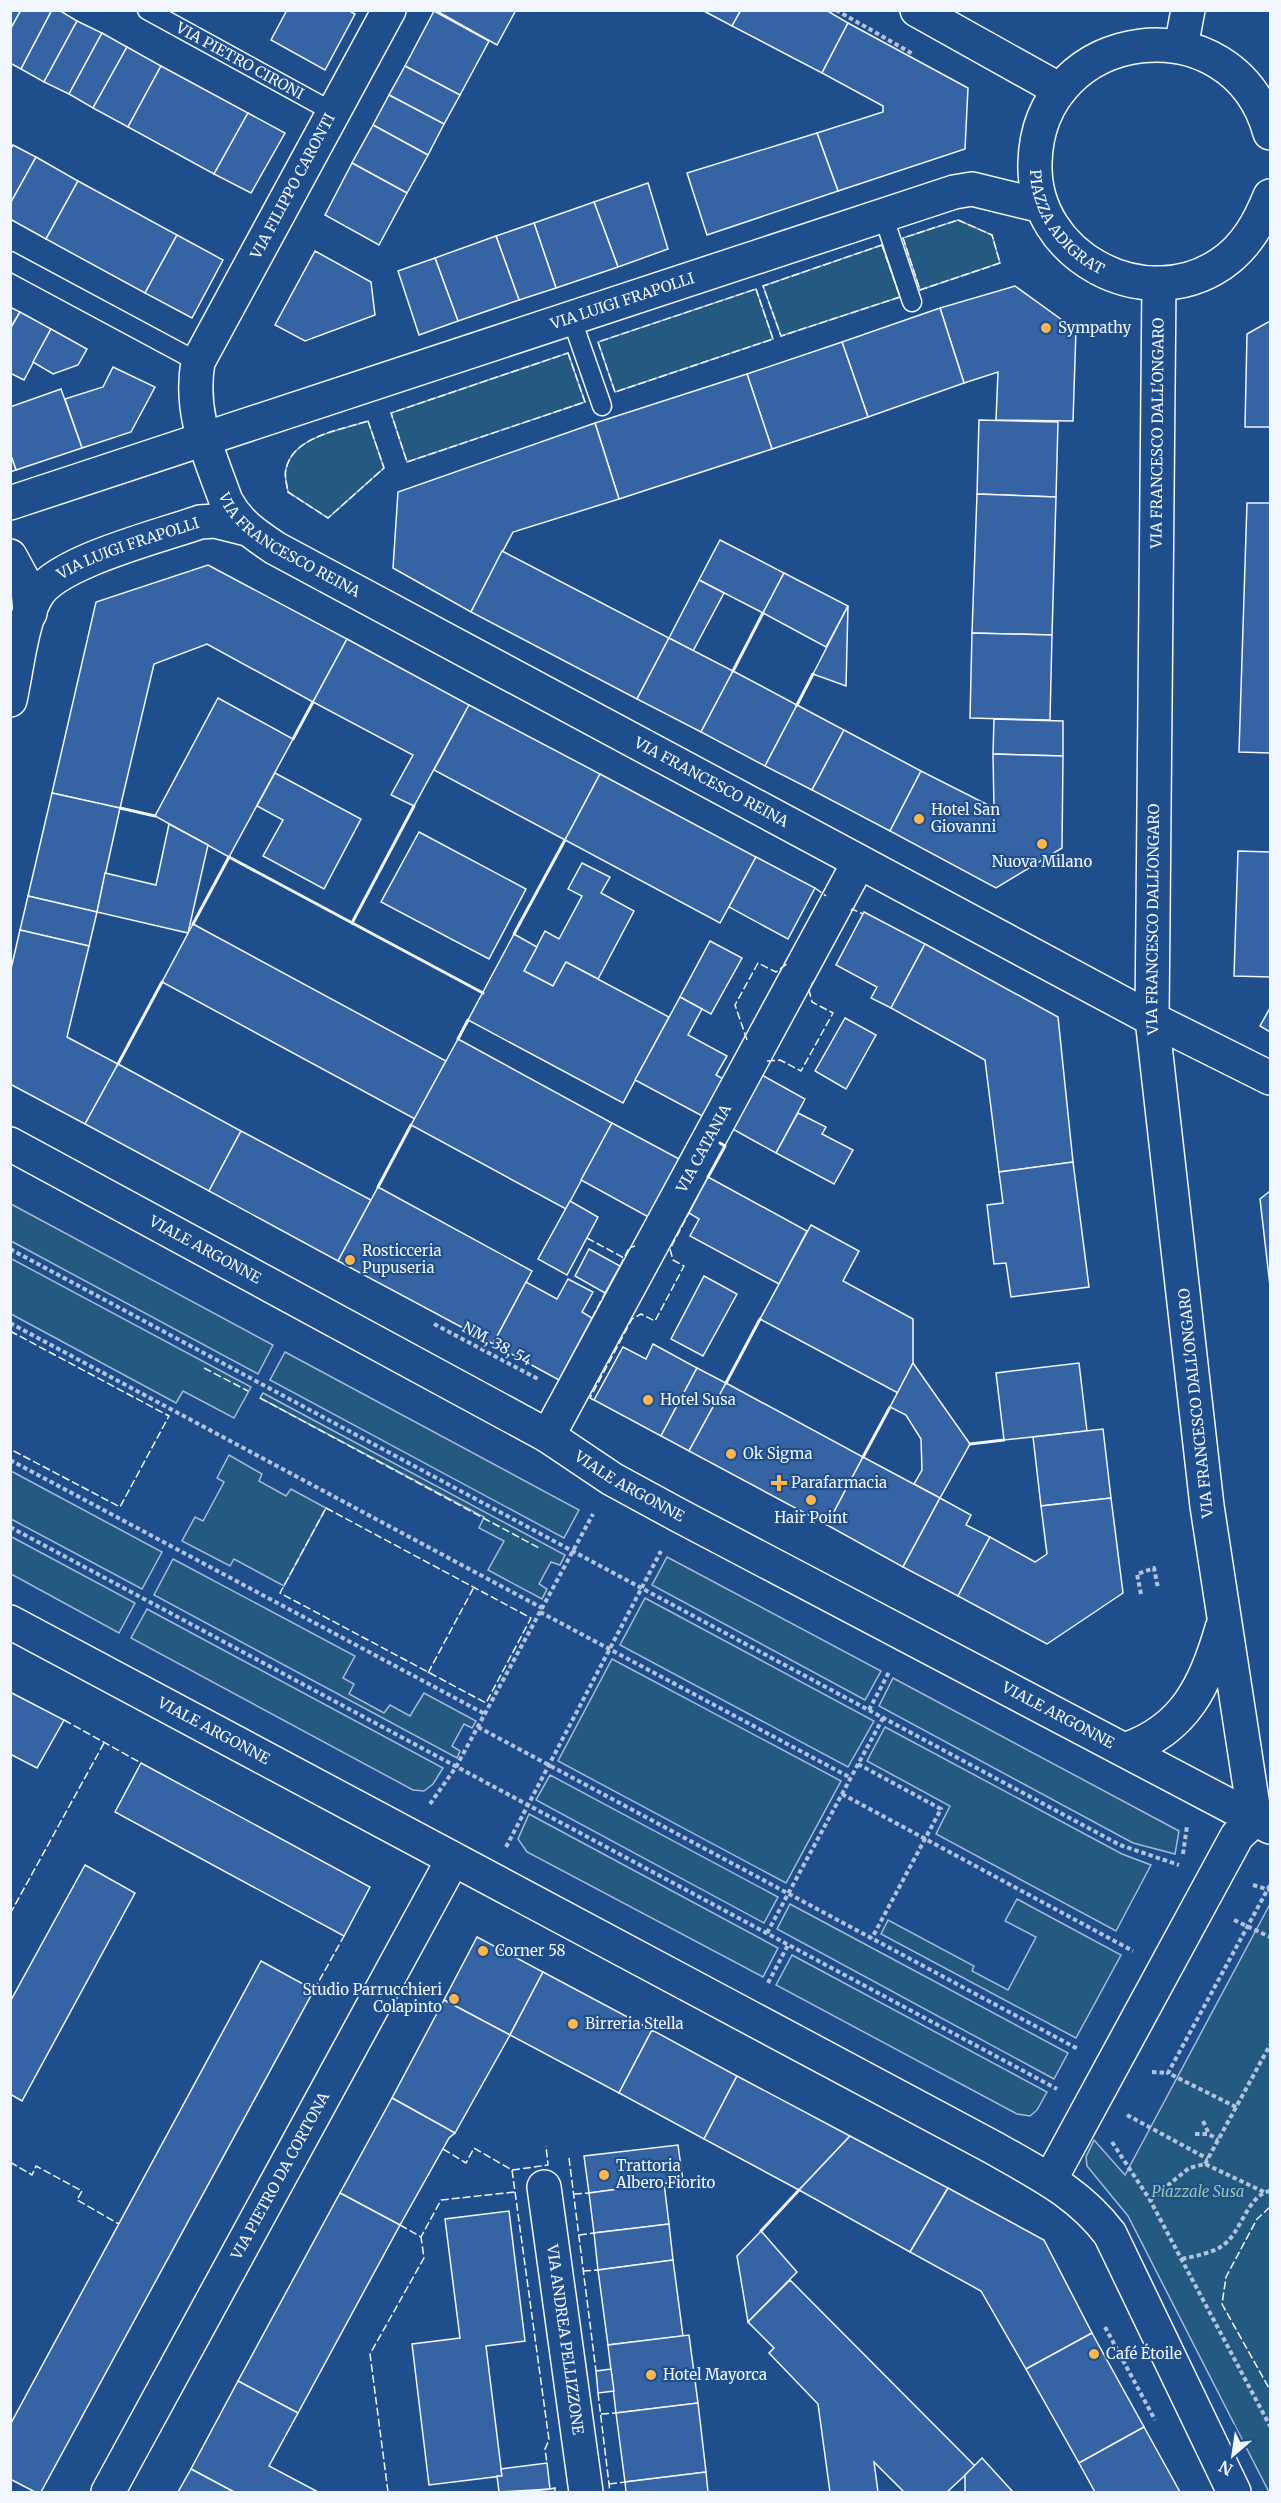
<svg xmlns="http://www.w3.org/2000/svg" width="1281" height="2503" font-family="Merriweather,serif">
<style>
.green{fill:#245a82;stroke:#a8bbd7;stroke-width:1.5}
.building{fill:#3563a3;stroke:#f2f6ff;stroke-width:1.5}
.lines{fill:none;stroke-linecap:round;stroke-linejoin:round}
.lane-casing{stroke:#f2f6ff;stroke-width:21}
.street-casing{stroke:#f2f6ff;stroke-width:36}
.secondary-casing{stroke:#f2f6ff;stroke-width:36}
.path{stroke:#b3c4dc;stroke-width:4;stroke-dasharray:4.5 3;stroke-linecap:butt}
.lane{stroke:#1f4e8c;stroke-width:18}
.street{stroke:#1f4e8c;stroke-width:33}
.secondary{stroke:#1f4e8c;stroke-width:33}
.fence{stroke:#f2f6ff;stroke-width:1.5;stroke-dasharray:8 3;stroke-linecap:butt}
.wall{stroke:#f2f6ff;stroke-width:3}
.poi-dot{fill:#ffb74d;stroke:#1f4e8c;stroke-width:2}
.labels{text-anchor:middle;stroke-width:4.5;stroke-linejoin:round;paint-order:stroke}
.street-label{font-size:15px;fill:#f2f6ff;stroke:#1f4e8c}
.poi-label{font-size:15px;fill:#f2f6ff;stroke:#1f4e8c;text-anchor:start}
.park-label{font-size:15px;font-style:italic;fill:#97c8a6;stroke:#1f4e8c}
</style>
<rect width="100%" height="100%" fill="#1f4e8c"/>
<g class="green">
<polygon points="958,220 992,235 1000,263 920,290 903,238"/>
<polygon points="882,245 900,297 781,336 763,286"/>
<polygon points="756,289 773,339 615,392 598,342"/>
<polygon points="568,353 585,402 407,462 391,413"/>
<path d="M368,421l16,47 -56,50 -40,-26c-1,-7 -4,-16 -2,-23 7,-33 55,-39 82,-48z"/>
<polygon points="11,1204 273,1345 258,1374 11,1241"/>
<polygon points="10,1258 251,1387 234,1418 183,1391 176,1403 11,1314"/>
<polygon points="285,1352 579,1510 564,1538 270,1380"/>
<polygon points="263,1393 565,1555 560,1565 551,1562 539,1584 547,1589 542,1599 488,1570 504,1541 479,1528 484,1517 260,1398"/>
<polygon points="229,1455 262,1474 259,1481 286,1496 291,1489 326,1508 284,1586 234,1559 230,1566 182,1541 195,1517 203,1521 224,1482 217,1478"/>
<polygon points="11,1471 162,1552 142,1589 11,1519"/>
<polygon points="10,1536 135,1603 119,1633 11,1574"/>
<polygon points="667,1557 881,1671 865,1700 652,1585"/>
<polygon points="173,1559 355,1656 343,1678 354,1684 349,1694 384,1713 390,1705 410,1716 424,1693 476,1721 472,1728 464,1724 452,1746 460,1751 457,1758 154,1595"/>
<polygon points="645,1598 874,1721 848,1767 620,1645"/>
<polygon points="147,1609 443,1768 433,1784 424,1791 413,1790 131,1638"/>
<polygon points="612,1659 841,1781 786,1883 558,1761"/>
<polygon points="893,1678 1179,1831 1175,1854 1133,1843 879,1706"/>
<polygon points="885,1727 1122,1854 1151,1865 1116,1931 936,1834 950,1806 867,1761"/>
<polygon points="550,1775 778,1897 764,1923 536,1800"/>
<polygon points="529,1814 778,1948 763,1977 527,1852 518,1839"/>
<polygon points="1017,1899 1121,1955 1076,2038 881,1934 888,1920 974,1966 972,1971 1008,1990 1036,1937 1005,1921"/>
<polygon points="790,1904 1068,2053 1054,2079 777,1929"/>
<polygon points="1270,1904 1270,2492 1269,2492 1128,2216 1087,2166 1086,2157 1094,2140 1125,2175"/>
<polygon points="792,1955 1047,2092 1037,2110 1030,2116 1017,2114 776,1985"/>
</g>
<g class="building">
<polygon points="10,10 21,10 10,30"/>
<polygon points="21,10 52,10 21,69 10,63 10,30"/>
<polygon points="52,10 59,10 77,21 44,82 21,69"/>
<polygon points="287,10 348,10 355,14 325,70 271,40"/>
<polygon points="435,10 516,10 497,45"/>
<polygon points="702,10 741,10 732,26"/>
<polygon points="741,10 826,10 848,23 822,73 732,26"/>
<polygon points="434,11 489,41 460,95 405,66"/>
<polygon points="77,21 102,33 69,94 44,82"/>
<polygon points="848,23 968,88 965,149 838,191 817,133 883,112 883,106 822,73"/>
<polygon points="102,33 127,47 93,108 69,94"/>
<polygon points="127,47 161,66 128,127 93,108"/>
<polygon points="161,66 248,113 214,174 128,127"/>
<polygon points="405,66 460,95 444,124 389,95"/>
<polygon points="389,95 444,124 428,155 373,125"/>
<polygon points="248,113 285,133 251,193 214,174"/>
<polygon points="373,125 428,155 407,193 352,163"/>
<polygon points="817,133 838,191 707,235 687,173"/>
<polygon points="13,145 36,157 10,204 10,150"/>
<polygon points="36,157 78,181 46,239 10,219 10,204"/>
<polygon points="352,163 407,193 379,245 325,215"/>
<polygon points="78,181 177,235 145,293 46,239"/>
<polygon points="648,183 668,249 618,267 594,202"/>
<polygon points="594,202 618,267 556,288 534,223"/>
<polygon points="534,223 556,288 519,300 496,236"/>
<polygon points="177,235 223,260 192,318 145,293"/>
<polygon points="496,236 519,300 458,321 435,258"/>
<polygon points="315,251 371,282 375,315 305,341 275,325"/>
<polygon points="435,258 458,321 419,335 398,271"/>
<polygon points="1015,286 1076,330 1073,421 996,420 998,372 964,383 940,308"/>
<polygon points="10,307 20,312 10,329"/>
<polygon points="940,308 964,383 868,417 842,342"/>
<polygon points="20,312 51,329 24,380 10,373 10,329"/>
<polygon points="1270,321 1270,427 1245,427 1247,334"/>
<polygon points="51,329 87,349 78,365 53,374 33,362"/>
<polygon points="842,342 868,417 772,449 747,374"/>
<polygon points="113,367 155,387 131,432 82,448 65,399 103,387"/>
<polygon points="747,374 772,449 619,499 595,423"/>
<polygon points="61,389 82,448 16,470 10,453 10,407"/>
<polygon points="979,420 1058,422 1056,497 977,494"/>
<polygon points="595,423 619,499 513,532 471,612 393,568 398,492"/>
<polygon points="10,453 16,470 10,472"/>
<polygon points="977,494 1056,497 1052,635 972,633"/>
<polygon points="1247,503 1270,503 1270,753 1239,752"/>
<polygon points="720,540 784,573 763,613 699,580"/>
<polygon points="502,551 669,638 637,699 471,612"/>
<polygon points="208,565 347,639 313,702 207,644 154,664 120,808 52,793 96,602"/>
<polygon points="784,573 848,606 826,647 763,613"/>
<polygon points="699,580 724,593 693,651 669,638"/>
<polygon points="848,606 846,686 813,674"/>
<polygon points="972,633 1052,635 1050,720 970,718"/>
<polygon points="669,638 733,671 701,732 637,699"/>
<polygon points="347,639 469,705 414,806 391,795 413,755 313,702"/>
<polygon points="733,671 797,705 765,766 701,732"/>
<polygon points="218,698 293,739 229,857 155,816"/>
<polygon points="469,705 600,774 565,840 434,770"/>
<polygon points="797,705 844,730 812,790 765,766"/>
<polygon points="994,719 1063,721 1063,756 993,754"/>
<polygon points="844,730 921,771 890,831 812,790"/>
<polygon points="993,754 1063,756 1062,848 996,888 890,831 921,771 994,808"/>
<polygon points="275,773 361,819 324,889 263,856 283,820 257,806"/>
<polygon points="600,774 756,857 720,923 565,840"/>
<polygon points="52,793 120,808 97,912 28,896"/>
<polygon points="169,824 208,845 188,933 97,912 105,873 156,885"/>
<polygon points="419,832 526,889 489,959 381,902"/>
<polygon points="1238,851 1270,852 1270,977 1234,976"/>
<polygon points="756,857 815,888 788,939 729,907"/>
<polygon points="582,863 610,877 601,893 634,911 598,979 566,962 553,986 524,971 545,931 559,939 582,896 568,889"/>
<polygon points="28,896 97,912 89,946 20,930"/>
<polygon points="864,912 925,944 891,1008 871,998 877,987 836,965"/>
<polygon points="193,924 446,1061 415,1119 162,982"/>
<polygon points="20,930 89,946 67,1037 118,1064 85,1124 10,1084 10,973"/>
<polygon points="514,934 537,947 524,971 553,986 566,962 669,1017 623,1103 468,1020"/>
<polygon points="710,941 742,958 711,1014 680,997"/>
<polygon points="925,944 1058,1017 1073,1162 999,1172 985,1060 891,1008"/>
<polygon points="680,997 702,1009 688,1035 727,1056 716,1075 727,1081 706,1118 635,1080"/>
<polygon points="1270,1008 1270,1032 1260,1026"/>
<polygon points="845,1018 876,1035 846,1089 815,1071"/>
<polygon points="458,1039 612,1123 566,1209 411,1125"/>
<polygon points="118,1064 241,1131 209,1191 85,1124"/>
<polygon points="758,1073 805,1099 776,1153 729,1127"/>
<polygon points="798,1113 826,1127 822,1134 853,1150 834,1184 776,1153"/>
<polygon points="612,1123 683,1161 652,1219 581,1180"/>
<polygon points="241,1131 371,1200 338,1261 209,1191"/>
<polygon points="1073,1162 1089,1287 1011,1297 1006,1263 994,1264 987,1205 1003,1203 999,1172"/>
<polygon points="708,1177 807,1231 779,1284 690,1236 699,1219 689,1213"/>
<polygon points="378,1187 532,1271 493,1344 338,1261"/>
<polygon points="1270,1191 1270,1286 1260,1199"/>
<polygon points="570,1201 598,1217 567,1275 538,1259"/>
<polygon points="811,1225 859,1251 843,1281 913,1319 913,1363 898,1393 760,1319"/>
<polygon points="589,1249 620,1266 605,1293 575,1276"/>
<polygon points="704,1276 737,1294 703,1356 671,1339"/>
<polygon points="568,1279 593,1292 582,1312 592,1318 559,1380 493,1344 526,1282 557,1299"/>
<polygon points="653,1344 697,1368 661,1436 594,1400 623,1347 646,1359"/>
<polygon points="913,1363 970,1444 940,1498 914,1484 922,1470 921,1439 906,1415 890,1407"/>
<polygon points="1079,1363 1087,1431 1004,1440 996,1373"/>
<polygon points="697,1368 726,1383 689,1451 661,1436"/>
<polygon points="726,1383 863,1457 827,1525 689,1451"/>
<polygon points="1103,1429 1111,1498 1041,1506 1033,1437"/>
<polygon points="863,1457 940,1498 903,1567 827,1525"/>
<polygon points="940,1498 971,1515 966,1525 990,1537 958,1596 903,1567"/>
<polygon points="1111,1498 1123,1593 1047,1644 958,1596 990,1537 1035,1562 1047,1554 1041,1506"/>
<polygon points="10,1692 64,1720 37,1768 10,1754"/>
<polygon points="141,1763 370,1887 344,1936 115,1812"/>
<polygon points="85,1865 135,1893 22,2101 10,2094 10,2002"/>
<polygon points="477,1937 543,1972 510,2035 444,2000"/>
<polygon points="261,1961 314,1990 41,2492 35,2492 10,2479 10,2425"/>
<polygon points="543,1972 652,2030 619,2093 510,2035"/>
<polygon points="444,2000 510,2035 455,2133 392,2098"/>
<polygon points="652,2030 737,2076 704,2139 619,2093"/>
<polygon points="737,2076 850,2136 799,2190 704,2139"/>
<polygon points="392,2098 455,2133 449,2138 400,2225 340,2193"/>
<polygon points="850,2136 948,2188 910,2252 799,2190"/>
<polygon points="678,2145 683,2181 589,2193 584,2156"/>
<polygon points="664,2183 669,2224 594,2233 589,2193"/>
<polygon points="948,2188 1044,2240 1092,2333 1026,2369 981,2291 910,2252"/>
<polygon points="340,2193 400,2225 298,2413 238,2381"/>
<polygon points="509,2211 525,2341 486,2346 502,2476 429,2485 412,2344 460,2338 445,2219"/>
<polygon points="669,2224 673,2260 598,2270 594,2233"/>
<polygon points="761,2231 797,2272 748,2322 737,2256"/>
<polygon points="673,2260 683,2336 608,2345 598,2270"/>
<polygon points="790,2280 975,2466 947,2492 904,2492 874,2462 878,2492 830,2492 818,2404 769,2353 774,2348 748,2322"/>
<polygon points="1092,2333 1144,2427 1079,2463 1026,2369"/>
<polygon points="689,2335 698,2403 616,2413 608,2345"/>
<polygon points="611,2369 614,2391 598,2393 596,2371"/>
<polygon points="238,2381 298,2413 269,2466 318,2492 234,2492 191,2469"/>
<polygon points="698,2403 706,2472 625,2482 616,2413"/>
<polygon points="1144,2427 1180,2492 1095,2492 1079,2463"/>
<polygon points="982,2458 1013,2492 965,2492 965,2475"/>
<polygon points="547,2463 550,2489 499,2492 497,2476 502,2476 501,2469"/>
<polygon points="191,2469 234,2492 178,2492"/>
<polygon points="706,2472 708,2492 626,2492 625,2482"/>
<polygon points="555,2488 555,2492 524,2492 550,2489"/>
</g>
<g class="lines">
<defs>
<g id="lane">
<path id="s1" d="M147,10l186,102"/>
<polyline points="883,215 912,302"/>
<polyline points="10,261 198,362"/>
<polyline points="571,317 602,406"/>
</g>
<g id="street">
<path id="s2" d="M389,10l-191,352c-9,52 11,91 28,139 12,22 28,33 49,47l877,471 118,59"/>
<polyline points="917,10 1060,90"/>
<polyline points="1181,47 1188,10"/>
<path id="s3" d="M1270,133c-36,-133 -232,-109 -235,30 -3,93 109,153 186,101 25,-17 38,-41 49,-68"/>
<path id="s4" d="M10,503l944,-311 18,-3 70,17"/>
<polyline points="10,556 28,589 30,613"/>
<path id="s5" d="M10,700c7,-31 11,-76 26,-103 18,-35 125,-61 164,-75l15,-1 32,8"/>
<path id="s6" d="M548,1436l311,-574"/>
<path d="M1127,1749c58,-20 79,-65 95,-121"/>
<path id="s7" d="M1050,2180l187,-344 18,-17 -48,-313 -55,-487 7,-736"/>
<path id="s8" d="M544,2187l42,305"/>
<path id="s9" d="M108,2492l344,-631"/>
</g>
<g id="secondary">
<path id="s10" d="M10,1144l538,292 64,43 68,37 590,311"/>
<path id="s11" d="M10,1622l984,526c45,26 84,44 116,86l124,258"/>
</g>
</defs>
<use href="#lane" class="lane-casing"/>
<use href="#street" class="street-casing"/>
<use href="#secondary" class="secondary-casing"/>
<g class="path">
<polyline points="836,10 913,54"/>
<polyline points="10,1249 1120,1845 1179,1865"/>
<polyline points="10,1323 542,1608"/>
<polyline points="434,1324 538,1379"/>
<polyline points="10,1460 485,1714"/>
<polyline points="10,1527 1057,2089"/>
<polyline points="1141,1594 1137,1574 1154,1568 1158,1588"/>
<polyline points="540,1612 851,1778"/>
<polyline points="869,1710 889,1672"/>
<polyline points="478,1727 1078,2049"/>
<polyline points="858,1764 941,1809 872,1938"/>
<polyline points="842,1794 1133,1951"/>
<polyline points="430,1804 456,1767 593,1514"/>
<polyline points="506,1847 661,1551"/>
<polyline points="1183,1854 1187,1826"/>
<polyline points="1253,1885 1270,1890"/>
<polyline points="1234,1920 1270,1937"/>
<polyline points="767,1933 883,1718"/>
<polyline points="768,1983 788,1945"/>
<polyline points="1152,2072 1168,2073"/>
<polyline points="1236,2107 1168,2073 1270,1885"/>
<polyline points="1127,2115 1208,2159"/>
<polyline points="1203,2121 1209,2134"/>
<polyline points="1195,2134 1209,2134 1218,2140"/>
<polyline points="1112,2142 1150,2200 1270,2426"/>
<polyline points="1205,2164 1270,2045"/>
<polyline points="1150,2200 1189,2168 1205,2164 1264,2192"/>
<path d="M1182,2259c13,-3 30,-6 40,-13 19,-12 25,-51 48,-55"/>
<polyline points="1105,2327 1155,2420"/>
</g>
<use href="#lane" class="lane"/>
<use href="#street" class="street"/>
<use href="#secondary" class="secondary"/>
<g class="fence">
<polygon points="958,220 992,235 1000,263 920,290 903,238"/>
<polygon points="882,245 900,297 781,336 763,286"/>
<polygon points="756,289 773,339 615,392 598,342"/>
<polygon points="568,353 585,402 407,462 391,413"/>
<path d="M368,421l16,47 -56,50 -40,-26c-1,-7 -4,-16 -2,-23 7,-33 55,-39 82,-48z"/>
<polyline points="815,888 826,896"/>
<polyline points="851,911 852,909 863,914"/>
<polyline points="747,1040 735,1005 758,963 776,972 788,963"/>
<polyline points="767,1061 780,1060 801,1071 833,1013 812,1002 809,990 813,982"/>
<polyline points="587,1238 624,1258"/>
<polyline points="620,1266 629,1248 635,1246"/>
<polyline points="592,1318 605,1293"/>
<polyline points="10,1331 169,1416 120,1507 10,1449"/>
<polyline points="204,1368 248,1391"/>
<polyline points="260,1398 541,1549"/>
<polyline points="594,1400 590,1398 632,1319 641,1314 655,1321 684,1266 673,1260 670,1249 689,1213"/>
<polygon points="326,1508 531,1618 486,1703 280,1593"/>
<polyline points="428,1673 474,1587"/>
<polyline points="64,1720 141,1763"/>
<polyline points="10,1914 104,1743"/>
<polyline points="314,1990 344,1936"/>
<polyline points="443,2149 466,2163 474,2148 512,2170 549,2440 545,2449 547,2463"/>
<polyline points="569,2158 596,2371"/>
<polyline points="10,2162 32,2175 36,2166 82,2191 77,2200 119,2224"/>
<polyline points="512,2170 548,2165 546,2146"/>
<polyline points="574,2194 589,2193"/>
<polyline points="1270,2207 1257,2219 1226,2277 1222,2304 1270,2390"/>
<polyline points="400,2225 421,2237 441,2200 515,2192"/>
<polyline points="579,2235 594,2233"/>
<polyline points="583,2271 598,2270"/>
<polyline points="598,2393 610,2492"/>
<polyline points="601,2414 616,2413"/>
<polyline points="609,2484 625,2482"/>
<polyline points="388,2492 370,2354 424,2258 421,2237"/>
</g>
<g class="wall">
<polyline points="733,671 763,613"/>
<polyline points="797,705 813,674"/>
<polyline points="293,739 313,702"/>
<polyline points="120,808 155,816"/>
<polyline points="352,923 414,806"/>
<polyline points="193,924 229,857 483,993"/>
<polyline points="514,934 565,840"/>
<polyline points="458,1039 468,1020"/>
<polyline points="118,1064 162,982"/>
<polyline points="708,1177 725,1146 720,1143"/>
<polyline points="378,1187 411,1125"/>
<polyline points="726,1383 760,1319"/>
<polyline points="970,1444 1004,1440"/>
<polyline points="863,1457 890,1407"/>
<polyline points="761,2231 799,2190"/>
</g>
</g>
<g class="poi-dot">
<circle cx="1046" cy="328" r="6"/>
<circle cx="919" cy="819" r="6"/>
<circle cx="1042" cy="844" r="6"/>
<circle cx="350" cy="1260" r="6"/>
<circle cx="648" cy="1400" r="6"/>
<circle cx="731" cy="1454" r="6"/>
<path d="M776 1474h6v6h6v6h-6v6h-6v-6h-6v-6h6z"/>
<circle cx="811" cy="1500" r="6"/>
<circle cx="483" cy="1951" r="6"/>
<circle cx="454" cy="1999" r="6"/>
<circle cx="573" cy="2024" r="6"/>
<circle cx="604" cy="2175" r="6"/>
<circle cx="1094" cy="2354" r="6"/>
<circle cx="651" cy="2375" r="6"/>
</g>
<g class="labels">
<g class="street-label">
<text dy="5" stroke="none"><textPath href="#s1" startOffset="106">VIA PIETRO CIRONI</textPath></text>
<text transform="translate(293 186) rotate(-62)" y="5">VIA FILIPPO CARONTI</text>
<text dy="5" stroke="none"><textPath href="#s3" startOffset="414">PIAZZA ADIGRAT</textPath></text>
<text dy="5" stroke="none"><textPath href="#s4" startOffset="645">VIA LUIGI FRAPOLLI</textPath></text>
<text dy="5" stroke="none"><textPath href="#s7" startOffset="1809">VIA FRANCESCO DALL'ONGARO</textPath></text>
<text dy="5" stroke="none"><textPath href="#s2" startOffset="622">VIA FRANCESCO REINA</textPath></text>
<text dy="5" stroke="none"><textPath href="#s5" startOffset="213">VIA LUIGI FRAPOLLI</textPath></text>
<text dy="5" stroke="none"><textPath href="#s2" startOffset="1108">VIA FRANCESCO REINA</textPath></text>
<text dy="5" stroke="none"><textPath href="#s7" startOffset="1323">VIA FRANCESCO DALL'ONGARO</textPath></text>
<text dy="5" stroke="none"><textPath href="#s6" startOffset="327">VIA CATANIA</textPath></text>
<text dy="5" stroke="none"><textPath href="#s10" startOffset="222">VIALE ARGONNE</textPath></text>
<text transform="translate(497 1344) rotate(28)" y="5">NM, 38, 54</text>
<text transform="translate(1196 1403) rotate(-96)" y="5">VIA FRANCESCO DALL'ONGARO</text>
<text dy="5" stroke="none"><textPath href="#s10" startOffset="708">VIALE ARGONNE</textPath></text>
<text dy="5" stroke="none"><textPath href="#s10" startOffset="1194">VIALE ARGONNE</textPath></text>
<text dy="5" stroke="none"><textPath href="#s11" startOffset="231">VIALE ARGONNE</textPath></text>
<text dy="5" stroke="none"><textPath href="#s9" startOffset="360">VIA PIETRO DA CORTONA</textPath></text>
<text dy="5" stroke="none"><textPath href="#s8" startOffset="154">VIA ANDREA PELLIZZONE</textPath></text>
</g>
<g class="poi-label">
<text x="1058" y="333">Sympathy</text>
<text x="931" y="815">Hotel San<tspan x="931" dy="17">Giovanni</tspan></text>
<text x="1042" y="867" text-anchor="middle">Nuova Milano</text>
<text x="362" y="1256">Rosticceria<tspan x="362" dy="17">Pupuseria</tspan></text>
<text x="660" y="1405">Hotel Susa</text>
<text x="743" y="1459">Ok Sigma</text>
<text x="791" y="1488">Parafarmacia</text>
<text x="811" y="1523" text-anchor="middle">Hair Point</text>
<text x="495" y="1956">Corner 58</text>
<text x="442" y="1995" text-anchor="end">Studio Parrucchieri<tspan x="442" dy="17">Colapinto</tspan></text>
<text x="585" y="2029">Birreria Stella</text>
<text x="616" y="2171">Trattoria<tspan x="616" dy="17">Albero Fiorito</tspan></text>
<text x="1106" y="2359">Café Étoile</text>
<text x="663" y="2380">Hotel Mayorca</text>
</g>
<g class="park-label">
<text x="1198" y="2197">Piazzale Susa</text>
</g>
</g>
<rect width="1281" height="2503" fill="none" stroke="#f2f6ff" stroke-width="24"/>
<g transform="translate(1233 2455) rotate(209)" stroke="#1f4e8c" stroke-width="4.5" paint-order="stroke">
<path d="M0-4.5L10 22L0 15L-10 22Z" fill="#f2f6ff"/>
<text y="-9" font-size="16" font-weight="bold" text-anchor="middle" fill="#f2f6ff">N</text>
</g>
</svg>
